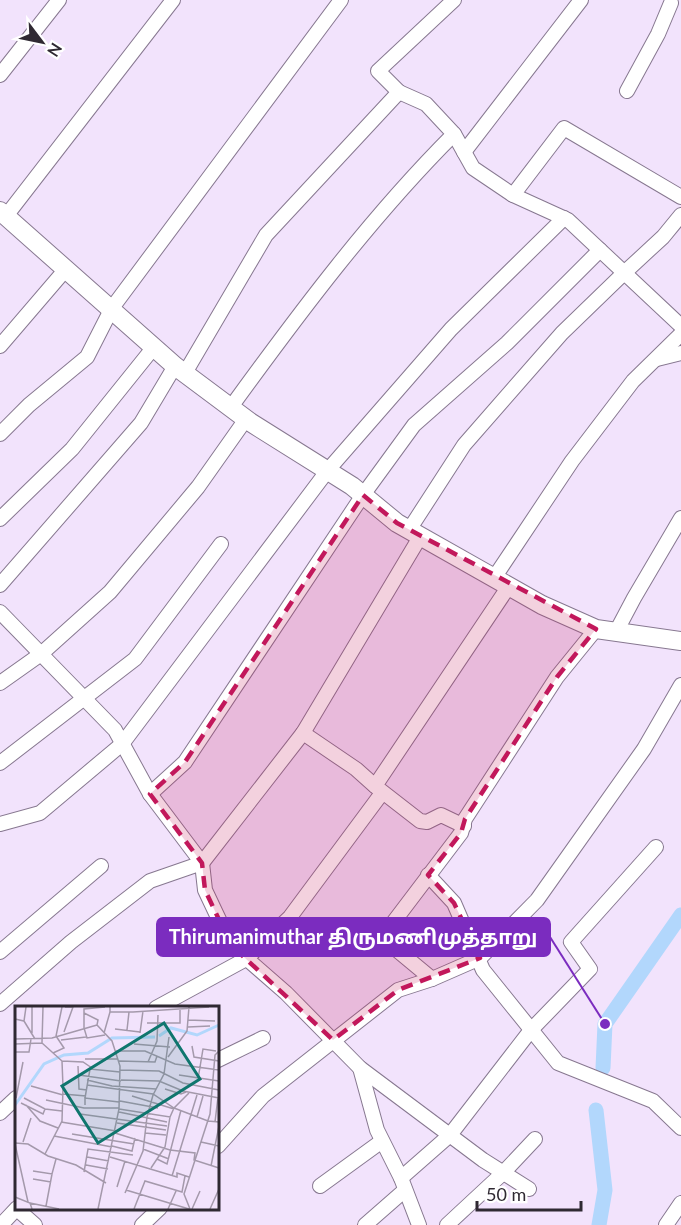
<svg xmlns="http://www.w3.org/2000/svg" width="681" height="1225" font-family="Lato,'Noto Sans Tamil',sans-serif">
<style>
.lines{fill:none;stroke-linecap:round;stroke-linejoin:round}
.canal{stroke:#b2d7fc;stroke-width:15}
.street-casing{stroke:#877890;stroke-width:16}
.secondary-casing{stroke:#877890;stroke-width:20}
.street{stroke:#fff;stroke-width:14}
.secondary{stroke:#fff;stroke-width:18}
.marked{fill:#c2185b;fill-opacity:0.2;stroke:#c2185b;stroke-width:4.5;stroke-dasharray:12 8;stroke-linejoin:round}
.inset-river{fill:none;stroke:#b2d7fc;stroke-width:3}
.inset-road{fill:none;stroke:#a499ab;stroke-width:1.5}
.view{fill:#0f766e;fill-opacity:0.15;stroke:#0f766e;stroke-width:3}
.inset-edge{fill:none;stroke:#2f2932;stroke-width:3}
.leader{fill:none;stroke:#7b2cbf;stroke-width:2}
.callout-dot{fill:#7b2cbf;stroke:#fff;stroke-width:2}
.callout{fill:#7b2cbf;stroke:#7b2cbf;stroke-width:2}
.callout-label{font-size:20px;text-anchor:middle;font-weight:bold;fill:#fff}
</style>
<rect width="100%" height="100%" fill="#f2e3fc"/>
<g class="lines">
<g class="canal">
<polyline points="603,1068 605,1024 681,915"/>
<polyline points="596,1110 605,1190 599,1225"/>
</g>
<defs>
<g id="street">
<polyline points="0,75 59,0"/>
<polyline points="627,91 658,34 671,3"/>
<polyline points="454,134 473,168 513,195 568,220 681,326"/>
<polyline points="464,152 581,0"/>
<polyline points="513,195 564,128 681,197"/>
<polyline points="6,216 173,0"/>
<polyline points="0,346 66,269"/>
<polyline points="657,359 681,353"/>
<polyline points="185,373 266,235 399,92 378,71 454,0"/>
<path d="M231,407c69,-95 140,-190 223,-273l-28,-30 -27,-12"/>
<polyline points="0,434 29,405 87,357 112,308 341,0"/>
<polyline points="0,519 72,449 154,347"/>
<polyline points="409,530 464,445 562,333 624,273 663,237 681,215"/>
<polyline points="494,578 572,461 633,381 681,334"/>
<polyline points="0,585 141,423 175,366"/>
<polyline points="0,612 115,730 150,794 202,863 205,890 231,945 286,993 360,1068 483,1160 529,1189"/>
<polyline points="616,632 634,598 681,518"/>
<polyline points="0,683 41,654 110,592 198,487 246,419"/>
<polyline points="303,733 356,769 375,786"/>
<polyline points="0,763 135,659 221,544"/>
<polyline points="150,794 185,762 363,495 414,425 507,343 600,250"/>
<polyline points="0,824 40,813 122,744 328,470 451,329 564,218"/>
<polyline points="464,826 441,815 427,822 420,821 375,786 509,586"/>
<polyline points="428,875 454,903 483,970 558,1063 653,1101 681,1128"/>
<polyline points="0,952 101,866"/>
<polyline points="432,979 385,940 386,932 461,833 465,819 557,677 596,629"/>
<polyline points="0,1004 71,942 150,881 202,863 303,733 420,537"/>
<polyline points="156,1008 246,959 290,917 382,793"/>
<polyline points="218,1060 263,1038"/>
<polyline points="360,1068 377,1130 401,1178 419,1225"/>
<polyline points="0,1113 16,1098"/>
<polyline points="218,1146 263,1096 398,990 432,979 480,958 537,900 644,749 681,685"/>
<polyline points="401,1178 450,1135 531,1030 590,969 571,942 656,847"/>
<polyline points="320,1186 382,1141"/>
<polyline points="17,1209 35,1225"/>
<polyline points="1,1225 17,1208"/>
<polyline points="142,1225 160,1208"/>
<polyline points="365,1225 405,1190"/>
<polyline points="447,1225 503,1173 535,1139"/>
<polyline points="666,1225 681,1203"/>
</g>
<polyline id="secondary" points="0,211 175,366 250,422 352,486 397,523 542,605 596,629 681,641"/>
</defs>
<use href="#street" class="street-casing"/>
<use href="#secondary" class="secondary-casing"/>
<use href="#street" class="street"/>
<use href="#secondary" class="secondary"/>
</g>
<path class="marked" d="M363,495l34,28 199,106 -39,48 -92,142 -4,14 -33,42 26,28 26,55 -82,32 -65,50 -102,-95 -26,-55 -3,-27 -52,-69 35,-32z"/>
<g transform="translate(15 1006)">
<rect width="204" height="204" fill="#f2e3fc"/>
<path class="inset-river" d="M144,30l12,-8 26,7 22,-10M0,99l29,-41 20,-9 24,-2 24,-15 43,-1"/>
<path class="inset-road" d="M17,1v26M28,1l-1,36 20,18 1,26 -1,34 -17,33M90,1l-21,2v19l3,10 18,-3M95,1v5h23l76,-5M69,7l14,7 -1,5 15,16 8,25 -1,43 -21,100M0,13l9,2 2,-14M173,14l27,1M9,15l11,18M132,17h33v-13M173,21l22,-1M100,23l25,3M112,24l2,-18M49,26l9,-25h-8M89,27l6,-21M125,27l3,-22M0,33l37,-1 45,-13M46,34l25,-3M0,38l27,-1M119,38l36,3M177,40l2,11 25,4M100,45h30l30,13 44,6M0,46h14l2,-13M38,47l11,-5 -8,-12 6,-29M153,51l19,-26 2,-24M70,53h33M47,55l21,1 9,6M104,55l36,1 2,-6M133,56l9,-21 1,-26M63,60l1,23 8,1M105,64l39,1 24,12 36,7M64,69l42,6M164,69l40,6M183,73l5,-30 13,2M72,74l25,6 44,3M106,74l38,1 24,10 36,7M72,79l66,9 21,14 15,-15M16,80l32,9M150,83l16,5 5,-2M48,88l23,2M117,90l42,13M1,92l7,-36M9,92l21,11 17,2M70,92l5,-29 30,3M31,94l38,8h35M105,95l38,7M6,97l22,11 2,-5M11,99l14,16 18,7M70,99v-7l34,4M104,103l51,8 4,-9 34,13 11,1M104,106l48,10M65,108l87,12M182,111l6,-21M46,116l55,9M200,116l3,-25M102,117l49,7M100,127l55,17 25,3 -1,7 25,8M130,127l21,2M57,128l62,10M39,130l58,11M8,136l8,-24M186,136l18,4M0,137l13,1 20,12 28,9 30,18M0,138l13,58M97,140l20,5 3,-13M128,143l26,10M72,151l22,4M95,151l67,20v-4l12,4M142,153l10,5 14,-54M71,159l22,4M196,160l8,-40M136,162l14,-21 5,-30M18,165l19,3 4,-15M69,166l4,-23 45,6M157,170l25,-81M18,173l18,3M102,181l8,-26M111,184l63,19M110,187l18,-42 4,-34 6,-22 11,-21 5,-37M0,191l15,6 2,6M15,197l29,6M31,200l6,-32M119,203l11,-28 37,11 3,-16M153,203l8,-18M175,203l-6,-15 26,-80 5,-59 4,-4M177,203l8,-18M195,203l9,-20"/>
<path class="view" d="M149,17l36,56 -102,64 -36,-57z"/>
<rect width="204" height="204" class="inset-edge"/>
</g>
<path class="leader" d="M605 1024L550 937"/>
<circle class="callout-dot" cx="605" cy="1024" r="6"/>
<rect class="callout" x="157" y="918" width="393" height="38" rx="6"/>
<g class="callout-label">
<text x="353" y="944">Thirumanimuthar திருமணிமுத்தாறு</text>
</g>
<g transform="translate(42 42) rotate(122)" stroke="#ffffff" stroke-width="4.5" paint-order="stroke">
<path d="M0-4.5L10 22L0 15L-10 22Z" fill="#2f2932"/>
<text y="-9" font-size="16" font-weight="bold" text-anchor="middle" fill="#2f2932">N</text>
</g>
<path d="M477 1201v9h104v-9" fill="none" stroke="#2f2932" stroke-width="3"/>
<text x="486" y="1201" font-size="18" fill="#2f2932" stroke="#ffffff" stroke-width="4.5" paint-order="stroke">50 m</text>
</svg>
